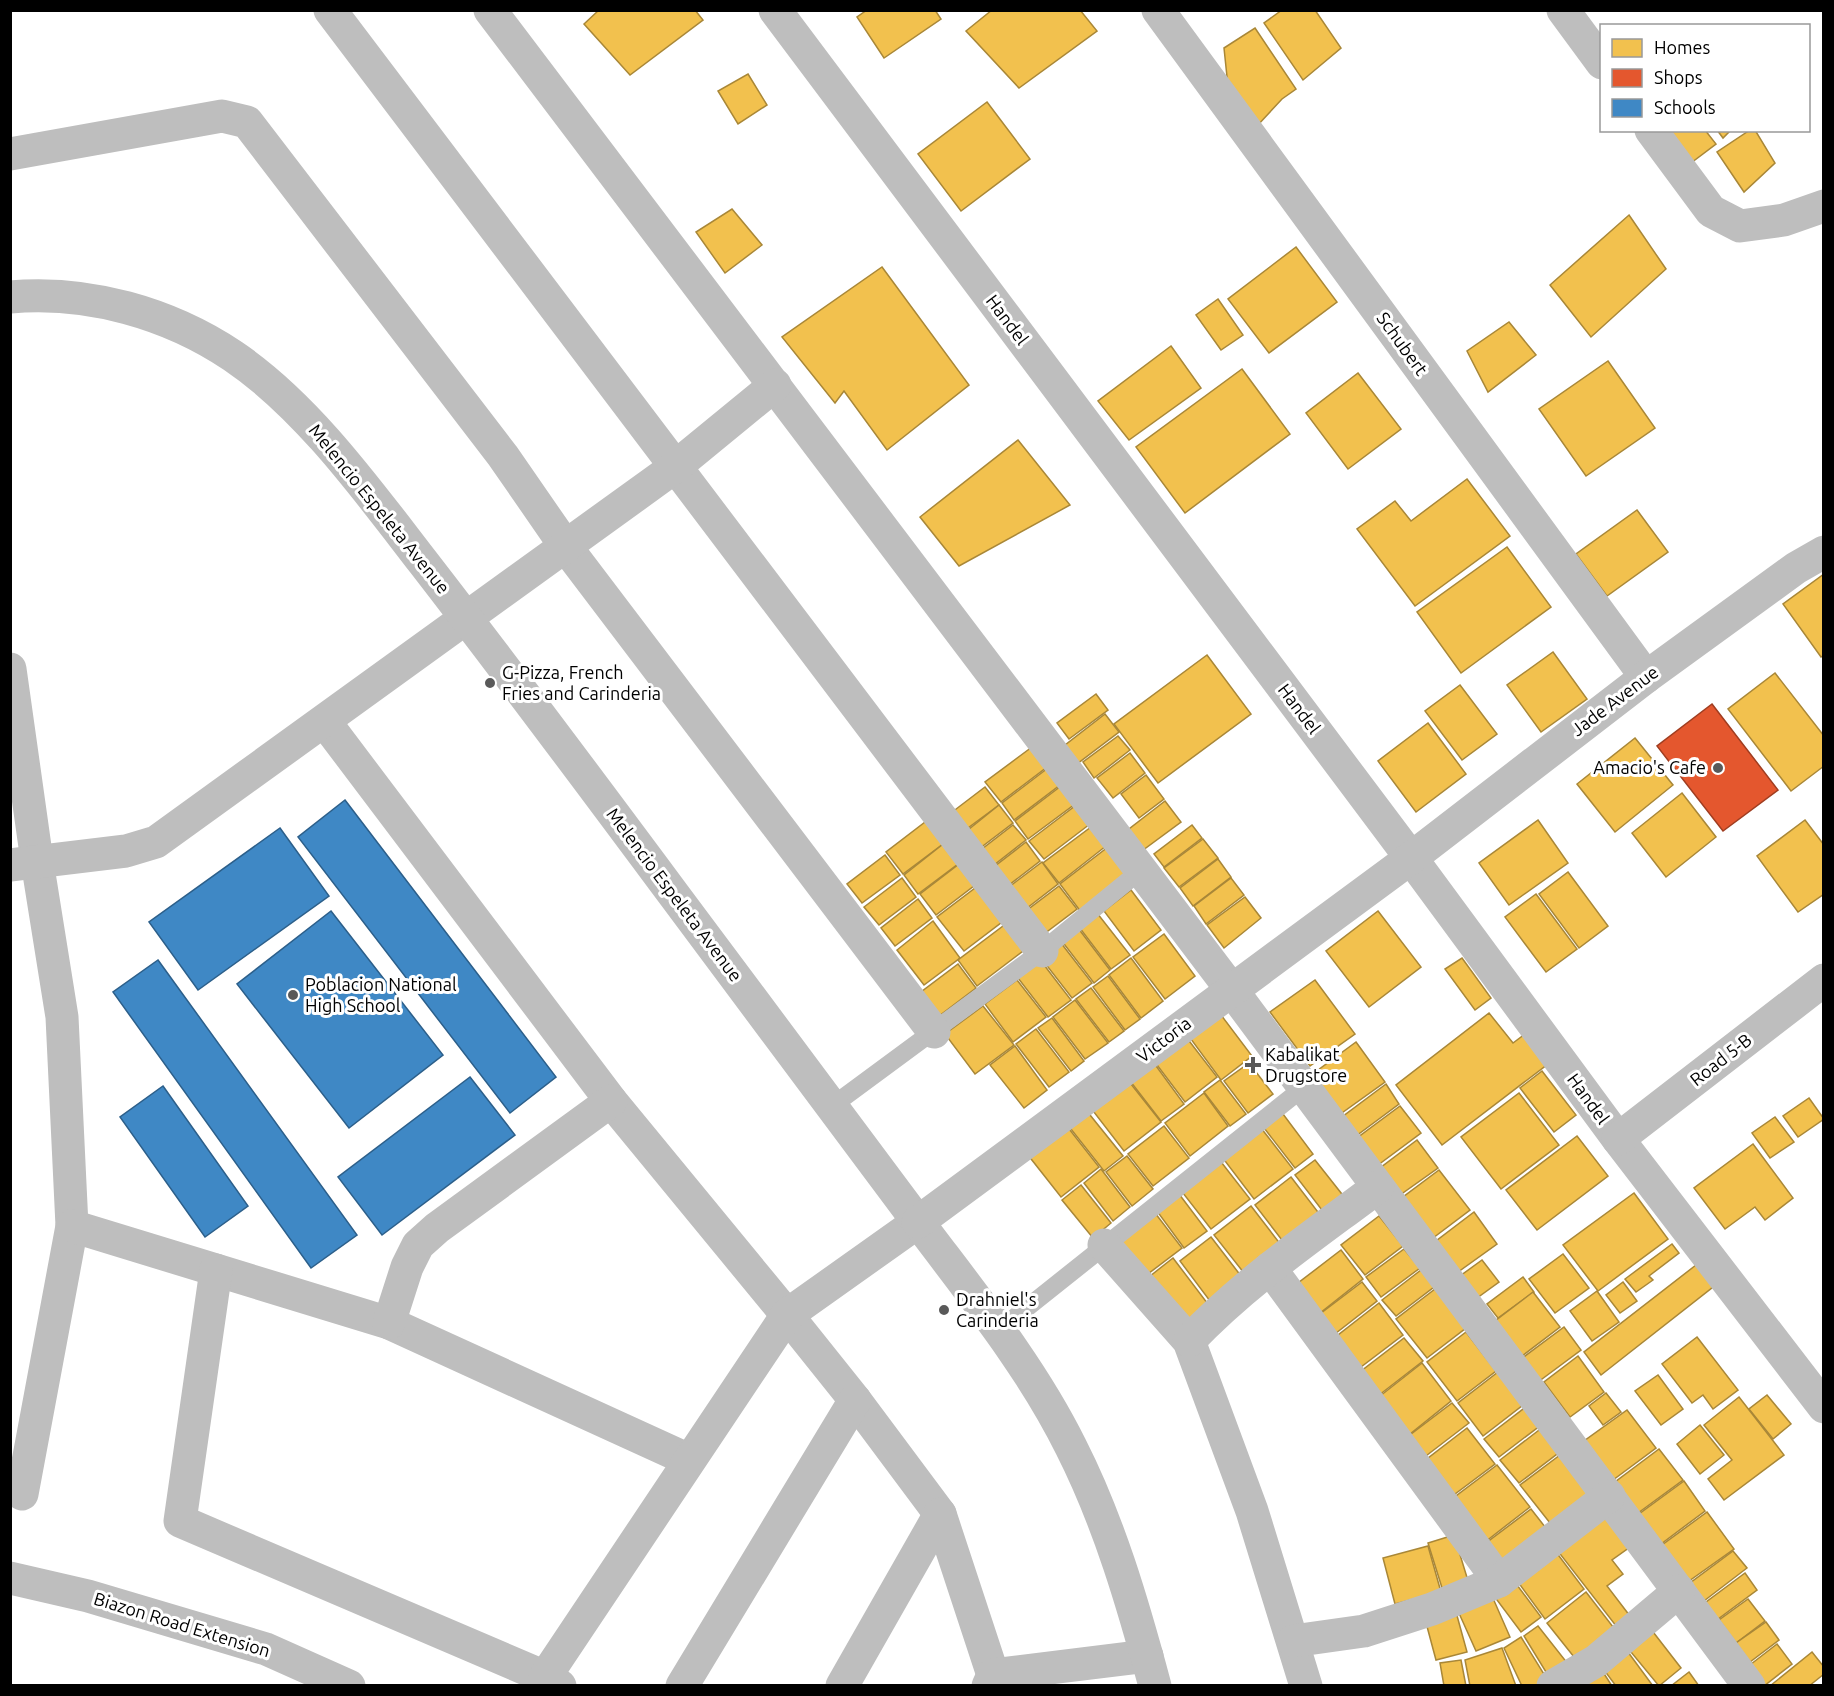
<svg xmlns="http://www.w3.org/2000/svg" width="1834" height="1696" font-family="Ubuntu,sans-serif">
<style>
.homes{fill:#f2c14e;stroke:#a98737;stroke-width:1.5}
.shops{fill:#e4572e;stroke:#a03d20;stroke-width:1.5}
.schools{fill:#3f88c5;stroke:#2c5f8a;stroke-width:1.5}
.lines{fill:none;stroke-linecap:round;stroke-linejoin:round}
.service{stroke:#bebebe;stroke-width:18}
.minor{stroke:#bebebe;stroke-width:33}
.tertiary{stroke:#bebebe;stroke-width:33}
.poi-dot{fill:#595959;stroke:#fff;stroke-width:2}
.labels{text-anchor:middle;stroke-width:6;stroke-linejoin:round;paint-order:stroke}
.street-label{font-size:18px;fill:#000;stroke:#fff}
.poi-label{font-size:18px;fill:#000;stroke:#fff;text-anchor:start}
</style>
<rect width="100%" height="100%" fill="#fff"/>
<g class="homes">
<polygon points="599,10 695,10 703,20 630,75 584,24"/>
<polygon points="867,10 935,10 941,19 884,58 857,17"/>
<polygon points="992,10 1080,10 1097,31 1019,88 966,31"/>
<polygon points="1282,10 1315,10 1341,48 1303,80 1264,23"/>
<polygon points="1255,28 1296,89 1282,99 1257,126 1229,96 1224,48"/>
<polygon points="748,74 767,105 738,124 718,91"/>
<polygon points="987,102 1030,159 961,211 918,154"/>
<polygon points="1664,130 1705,130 1716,144 1687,166"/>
<polygon points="1717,130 1731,130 1723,138"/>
<polygon points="1750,130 1755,130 1775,163 1744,192 1717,152"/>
<polygon points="732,209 762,245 725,273 696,232"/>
<polygon points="1629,215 1666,269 1591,337 1550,285"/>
<polygon points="1296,247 1337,302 1269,353 1228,299"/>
<polygon points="882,267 969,385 887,450 844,391 835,403 782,337"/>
<polygon points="1218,299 1243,335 1221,350 1196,315"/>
<polygon points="1509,322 1536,355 1488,392 1467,351"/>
<polygon points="1171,346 1201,388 1129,440 1098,401"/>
<polygon points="1608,361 1655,428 1586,476 1539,409"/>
<polygon points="1242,369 1290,434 1185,513 1136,447"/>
<polygon points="1358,373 1401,429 1348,469 1306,413"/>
<polygon points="1018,440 1070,505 959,566 920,517"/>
<polygon points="1467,479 1510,536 1415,606 1357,529 1395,501 1411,521"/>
<polygon points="1637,510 1668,552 1607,596 1576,554"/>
<polygon points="1507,547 1551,607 1461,673 1417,612"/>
<polygon points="1824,574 1824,655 1821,657 1783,604"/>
<polygon points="1553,652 1587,699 1541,732 1507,685"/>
<polygon points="1207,655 1251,714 1158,783 1114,724"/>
<polygon points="1775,673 1824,736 1824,766 1791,791 1728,709"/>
<polygon points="1460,685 1497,734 1462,760 1425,711"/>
<polygon points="1096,694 1108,710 1069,739 1057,723"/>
<polygon points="1105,714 1119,732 1073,767 1060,749"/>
<polygon points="1428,723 1466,774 1416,812 1378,761"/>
<polygon points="1118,736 1130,750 1094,778 1083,762"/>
<polygon points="1635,738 1673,785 1615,832 1577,784"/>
<polygon points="1032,747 1047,767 1001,802 985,782"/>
<polygon points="1130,753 1145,773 1113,798 1097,778"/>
<polygon points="1048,768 1060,785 1014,820 1002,803"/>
<polygon points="1146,775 1164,799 1139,818 1121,794"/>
<polygon points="1061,786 1075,804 1028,839 1015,821"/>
<polygon points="985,787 999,805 957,836 943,819"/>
<polygon points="1682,793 1716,837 1666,877 1632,833"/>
<polygon points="1165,801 1181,822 1135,856 1120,836"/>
<polygon points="999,805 1013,823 971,855 958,838"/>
<polygon points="1075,806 1090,824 1044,859 1029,841"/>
<polygon points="929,819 947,841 903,874 886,852"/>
<polygon points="1538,820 1568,863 1509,905 1479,863"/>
<polygon points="1805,820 1824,845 1824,894 1798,912 1757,856"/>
<polygon points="1013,825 1026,840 985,872 973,856"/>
<polygon points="1192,825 1202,838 1164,867 1154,854"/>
<polygon points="1091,827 1106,846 1059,883 1043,863"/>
<polygon points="1203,839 1218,858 1179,887 1164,868"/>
<polygon points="947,841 962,861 918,894 904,875"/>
<polygon points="1026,842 1040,861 1000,892 986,873"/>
<polygon points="1108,847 1129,876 1081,912 1060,884"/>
<polygon points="885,855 900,875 862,903 847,884"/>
<polygon points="1218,859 1231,877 1193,906 1180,888"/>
<polygon points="963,861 979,882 936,915 920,894"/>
<polygon points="1042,862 1058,884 1018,915 1001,893"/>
<polygon points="1568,872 1608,926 1579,948 1539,894"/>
<polygon points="902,878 916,897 879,925 864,907"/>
<polygon points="1231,878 1244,895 1206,924 1194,906"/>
<polygon points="979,885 1006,919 964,951 937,917"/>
<polygon points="1059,886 1077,909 1036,940 1018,917"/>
<polygon points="1131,890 1161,930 1134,951 1104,911"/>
<polygon points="1536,894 1577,949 1546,972 1505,917"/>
<polygon points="1245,897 1261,918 1224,948 1207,925"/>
<polygon points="918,899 932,918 895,946 881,928"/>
<polygon points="1378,911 1421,967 1369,1007 1326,951"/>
<polygon points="1097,913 1130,955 1111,969 1079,927"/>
<polygon points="933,921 960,958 924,985 897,950"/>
<polygon points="1007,923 1027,948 977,986 958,960"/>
<polygon points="1078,928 1110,970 1094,983 1061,940"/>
<polygon points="1164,934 1195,976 1165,999 1133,957"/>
<polygon points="1061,943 1092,983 1072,998 1041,958"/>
<polygon points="1131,958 1163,1001 1141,1018 1109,975"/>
<polygon points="1462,958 1491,998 1475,1010 1445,969"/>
<polygon points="1041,961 1071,1000 1048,1017 1018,978"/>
<polygon points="958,964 976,988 939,1016 921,992"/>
<polygon points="1108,976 1140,1019 1125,1030 1093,987"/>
<polygon points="1017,980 1046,1017 1013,1042 985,1004"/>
<polygon points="1315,980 1355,1034 1310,1066 1270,1012"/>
<polygon points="1091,988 1124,1031 1109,1042 1076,999"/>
<polygon points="1075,1000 1108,1043 1085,1059 1053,1017"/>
<polygon points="983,1006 1014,1045 975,1074 945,1034"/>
<polygon points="1215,1007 1252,1056 1221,1080 1185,1031"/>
<polygon points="1489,1013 1513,1043 1525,1034 1548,1064 1442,1145 1396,1085"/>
<polygon points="1052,1018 1084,1061 1071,1071 1038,1028"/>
<polygon points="1036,1029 1069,1072 1049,1087 1016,1044"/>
<polygon points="1183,1033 1217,1077 1185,1102 1151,1057"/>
<polygon points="1356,1042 1385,1082 1339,1115 1310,1076"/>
<polygon points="1015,1046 1047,1090 1024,1108 990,1065"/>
<polygon points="1151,1059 1184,1104 1161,1121 1127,1077"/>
<polygon points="1249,1063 1273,1094 1248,1113 1224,1081"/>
<polygon points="1542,1071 1576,1115 1554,1132 1520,1088"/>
<polygon points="1127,1079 1161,1122 1124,1151 1090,1107"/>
<polygon points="1220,1080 1246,1114 1230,1126 1204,1092"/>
<polygon points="1386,1084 1399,1104 1356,1136 1342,1117"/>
<polygon points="1204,1093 1228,1126 1190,1156 1165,1123"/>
<polygon points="1519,1093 1559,1145 1501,1189 1461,1137"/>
<polygon points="1809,1098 1824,1119 1798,1137 1783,1116"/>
<polygon points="1400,1106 1421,1133 1378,1165 1357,1138"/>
<polygon points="1086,1110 1123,1156 1104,1171 1067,1124"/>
<polygon points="1280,1110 1313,1154 1295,1168 1261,1124"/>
<polygon points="1775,1117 1794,1142 1770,1158 1752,1133"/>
<polygon points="1066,1125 1099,1167 1061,1197 1028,1155"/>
<polygon points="1164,1126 1189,1158 1153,1186 1128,1154"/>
<polygon points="1261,1128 1293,1169 1254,1199 1222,1157"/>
<polygon points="1577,1136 1608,1176 1537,1230 1506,1190"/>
<polygon points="1417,1140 1438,1168 1400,1195 1380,1168"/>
<polygon points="1753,1144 1793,1198 1765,1220 1755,1207 1725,1229 1694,1188"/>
<polygon points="1127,1156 1153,1189 1132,1206 1106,1172"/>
<polygon points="1218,1158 1250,1199 1211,1229 1179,1188"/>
<polygon points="1315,1160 1345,1198 1325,1214 1295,1175"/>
<polygon points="1101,1169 1130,1207 1113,1221 1084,1183"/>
<polygon points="1439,1170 1470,1210 1433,1238 1403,1197"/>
<polygon points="1291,1177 1321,1216 1285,1244 1255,1205"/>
<polygon points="1081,1185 1111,1223 1093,1238 1062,1200"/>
<polygon points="1176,1190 1207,1231 1184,1248 1154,1207"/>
<polygon points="1634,1193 1668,1239 1598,1291 1563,1245"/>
<polygon points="1251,1206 1281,1245 1244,1273 1214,1235"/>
<polygon points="1152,1209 1182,1248 1140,1280 1110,1241"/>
<polygon points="1474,1212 1497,1244 1458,1272 1436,1241"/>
<polygon points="1379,1216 1403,1246 1365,1275 1341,1245"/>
<polygon points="1211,1237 1241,1276 1210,1301 1180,1261"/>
<polygon points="1672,1244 1679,1253 1649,1276 1653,1280 1636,1292 1625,1279"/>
<polygon points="1404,1249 1420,1268 1381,1297 1366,1277"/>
<polygon points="1341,1250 1363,1279 1320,1313 1298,1283"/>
<polygon points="1563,1254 1589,1288 1555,1313 1529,1279"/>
<polygon points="1173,1258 1211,1308 1179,1333 1140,1284"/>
<polygon points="1482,1260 1499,1282 1477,1298 1460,1276"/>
<polygon points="1696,1265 1713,1287 1601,1375 1584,1352"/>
<polygon points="1421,1270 1434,1287 1396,1316 1382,1300"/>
<polygon points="1523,1277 1534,1292 1498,1318 1487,1304"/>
<polygon points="1362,1282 1377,1301 1331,1337 1316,1317"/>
<polygon points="1623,1282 1637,1301 1620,1313 1606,1295"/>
<polygon points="1435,1289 1466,1328 1427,1358 1396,1319"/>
<polygon points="1597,1291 1619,1322 1592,1341 1570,1311"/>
<polygon points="1533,1292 1560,1327 1522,1356 1495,1321"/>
<polygon points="1379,1303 1403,1335 1357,1370 1333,1339"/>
<polygon points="1564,1327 1581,1350 1538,1382 1521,1359"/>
<polygon points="1466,1332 1496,1371 1457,1401 1427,1362"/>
<polygon points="1697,1337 1738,1390 1713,1409 1703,1395 1692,1403 1662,1364"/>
<polygon points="1404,1338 1423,1361 1374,1399 1356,1375"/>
<polygon points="1578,1356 1604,1392 1570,1417 1544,1382"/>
<polygon points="1422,1363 1451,1401 1405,1438 1375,1400"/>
<polygon points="1498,1372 1523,1405 1483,1436 1458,1403"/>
<polygon points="1658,1375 1683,1409 1661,1425 1635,1391"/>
<polygon points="1606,1393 1621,1412 1603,1425 1589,1406"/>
<polygon points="1767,1395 1791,1424 1773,1439 1749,1409"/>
<polygon points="1739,1397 1784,1455 1724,1500 1708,1479 1732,1460 1704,1425"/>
<polygon points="1452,1403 1469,1423 1418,1462 1402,1441"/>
<polygon points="1527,1406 1541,1425 1499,1457 1484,1439"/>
<polygon points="1627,1410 1656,1448 1613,1480 1584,1441"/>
<polygon points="1700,1425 1724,1455 1700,1474 1677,1444"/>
<polygon points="1543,1427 1561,1451 1519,1483 1500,1460"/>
<polygon points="1467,1428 1495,1464 1451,1497 1423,1462"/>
<polygon points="1659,1449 1683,1480 1638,1513 1615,1482"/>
<polygon points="1560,1455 1593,1498 1554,1528 1520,1485"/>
<polygon points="1497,1465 1530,1507 1485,1542 1452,1499"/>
<polygon points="1684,1481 1705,1511 1661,1544 1639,1514"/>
<polygon points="1531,1509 1549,1532 1504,1567 1486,1543"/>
<polygon points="1707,1512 1734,1549 1689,1581 1662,1545"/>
<polygon points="1604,1513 1630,1547 1612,1560 1623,1574 1607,1586 1633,1620 1620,1631 1557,1550"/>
<polygon points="1454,1535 1469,1584 1443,1591 1428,1543"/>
<polygon points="1428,1546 1441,1592 1395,1604 1383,1558"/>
<polygon points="1733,1551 1747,1568 1700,1604 1686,1586"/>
<polygon points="1556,1552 1584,1589 1545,1619 1518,1582"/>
<polygon points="1745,1573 1757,1590 1706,1628 1694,1611"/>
<polygon points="1514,1581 1541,1617 1521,1632 1494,1596"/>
<polygon points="1586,1592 1617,1632 1578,1662 1547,1623"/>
<polygon points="1492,1596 1510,1637 1476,1651 1458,1611"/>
<polygon points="1748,1599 1765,1621 1736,1643 1719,1620"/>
<polygon points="1456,1612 1467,1652 1436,1660 1425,1619"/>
<polygon points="1766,1622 1779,1640 1750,1662 1736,1643"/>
<polygon points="1538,1626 1568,1664 1549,1677 1524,1636"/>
<polygon points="1650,1628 1681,1668 1659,1686 1626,1646"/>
<polygon points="1521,1637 1547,1679 1535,1686 1522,1686 1504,1648"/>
<polygon points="1777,1644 1792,1664 1764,1686 1746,1668"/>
<polygon points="1502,1648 1516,1686 1470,1686 1465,1660"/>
<polygon points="1625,1648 1653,1686 1616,1686 1601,1666"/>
<polygon points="1812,1652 1824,1667 1824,1674 1809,1686 1770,1686"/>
<polygon points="1461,1660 1466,1686 1444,1686 1440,1663"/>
<polygon points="1601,1669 1612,1686 1577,1686"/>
<polygon points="1689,1672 1699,1686 1671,1686"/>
</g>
<polygon class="shops" points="1712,704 1778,790 1723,831 1657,746"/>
<g class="schools">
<polygon points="345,800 556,1077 510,1113 298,837"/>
<polygon points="280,828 329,896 198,990 149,922"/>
<polygon points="331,911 443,1055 349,1128 237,984"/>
<polygon points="158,960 357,1235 311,1268 113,992"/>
<polygon points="470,1077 515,1135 382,1235 338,1177"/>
<polygon points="163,1086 248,1206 205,1237 120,1117"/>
</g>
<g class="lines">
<g class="service">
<polyline points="832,1106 1042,951 1140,871"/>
<polyline points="999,1330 1303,1088"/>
</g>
<g class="minor">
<polyline points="330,10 1042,951"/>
<polyline points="490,10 1231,989 1749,1686"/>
<polyline points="775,10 1411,858 1618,1139 1824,1407"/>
<polyline points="1158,10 1646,677"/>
<polyline points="1563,10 1602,63"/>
<polyline points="1651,130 1711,211 1740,226 1784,220 1824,206"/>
<polyline points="10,154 222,116 247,122 503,456 566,547 934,1032"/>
<polyline points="10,669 37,861 62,1017 72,1226 22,1494"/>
<polyline points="325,722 611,1101 787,1315 855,1400 940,1514 993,1675"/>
<polyline points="10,865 126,851 156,842 675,467 775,385"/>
<polyline points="1618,1139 1824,980"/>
<polyline points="72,1226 389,1323 689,1460"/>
<polyline points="1104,1245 1189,1341 1252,1511 1306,1686"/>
<polyline points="1270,1268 1499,1581"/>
<polyline points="216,1270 180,1521 545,1677 560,1686"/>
<polyline points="389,1323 407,1267 418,1245 437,1228 611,1101"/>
<path d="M1189,1341c56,-59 124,-105 189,-154"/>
<polyline points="10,1578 88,1596 266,1649 349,1686"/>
<polyline points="1293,1641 1364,1631 1432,1609 1499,1581 1609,1496"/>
<polyline points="545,1677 787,1315 918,1222"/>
<polyline points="682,1686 855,1400"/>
<polyline points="842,1686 940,1514"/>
<polyline points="988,1686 993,1675 1147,1656"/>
<polyline points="1553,1686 1596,1661 1679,1591"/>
</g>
<g class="tertiary">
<path d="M10,297c78,-7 159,16 223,59 74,50 135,135 190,206 86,111 170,224 254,337 81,107 161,215 241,323 54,72 113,144 153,225 38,75 62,157 84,239"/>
<polyline points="918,1222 1411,858 1646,677 1796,568 1824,552"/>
</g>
</g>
<g class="poi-dot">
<circle cx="490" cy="683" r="6"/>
<circle cx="1718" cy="768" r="6"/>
<circle cx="293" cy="995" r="6"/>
<path d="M1250 1056h6v6h6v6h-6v6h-6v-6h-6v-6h6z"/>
<circle cx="944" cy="1310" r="6"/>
</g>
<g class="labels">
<g class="street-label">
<text transform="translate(1007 320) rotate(53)" y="6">Handel</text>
<text transform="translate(1402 344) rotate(54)" y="6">Schubert</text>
<text transform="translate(379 509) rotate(51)" y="6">Melencio Espeleta Avenue</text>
<text transform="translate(1615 701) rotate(-37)" y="6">Jade Avenue</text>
<text transform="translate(1299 709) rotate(53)" y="6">Handel</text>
<text transform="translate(674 895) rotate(53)" y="6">Melencio Espeleta Avenue</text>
<text transform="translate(1164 1040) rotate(-37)" y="6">Victoria</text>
<text transform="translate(1721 1060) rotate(-38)" y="6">Road 5-B</text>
<text transform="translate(1588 1099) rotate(54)" y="6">Handel</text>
<text transform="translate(182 1625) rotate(17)" y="6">Biazon Road Extension</text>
</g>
<g class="poi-label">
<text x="502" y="679">G-Pizza, French<tspan x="502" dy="21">Fries and Carinderia</tspan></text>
<text x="1706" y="774" text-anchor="end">Amacio's Cafe</text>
<text x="305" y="991">Poblacion National<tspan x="305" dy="21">High School</tspan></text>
<text x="1265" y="1061">Kabalikat<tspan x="1265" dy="21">Drugstore</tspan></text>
<text x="956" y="1306">Drahniel's<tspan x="956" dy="21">Carinderia</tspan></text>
</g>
</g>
<rect width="1834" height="1696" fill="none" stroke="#000000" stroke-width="24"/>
<rect x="1600" y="24" width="210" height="108" fill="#ffffff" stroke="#999999" stroke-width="1.5"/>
<rect x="1612" y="39" width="30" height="18" fill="#f2c14e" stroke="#999999" stroke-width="1.5"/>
<text x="1654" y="54" font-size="18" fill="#000000">Homes</text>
<rect x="1612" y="69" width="30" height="18" fill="#e4572e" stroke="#999999" stroke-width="1.5"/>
<text x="1654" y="84" font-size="18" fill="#000000">Shops</text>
<rect x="1612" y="99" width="30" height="18" fill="#3f88c5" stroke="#999999" stroke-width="1.5"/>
<text x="1654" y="114" font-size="18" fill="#000000">Schools</text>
</svg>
